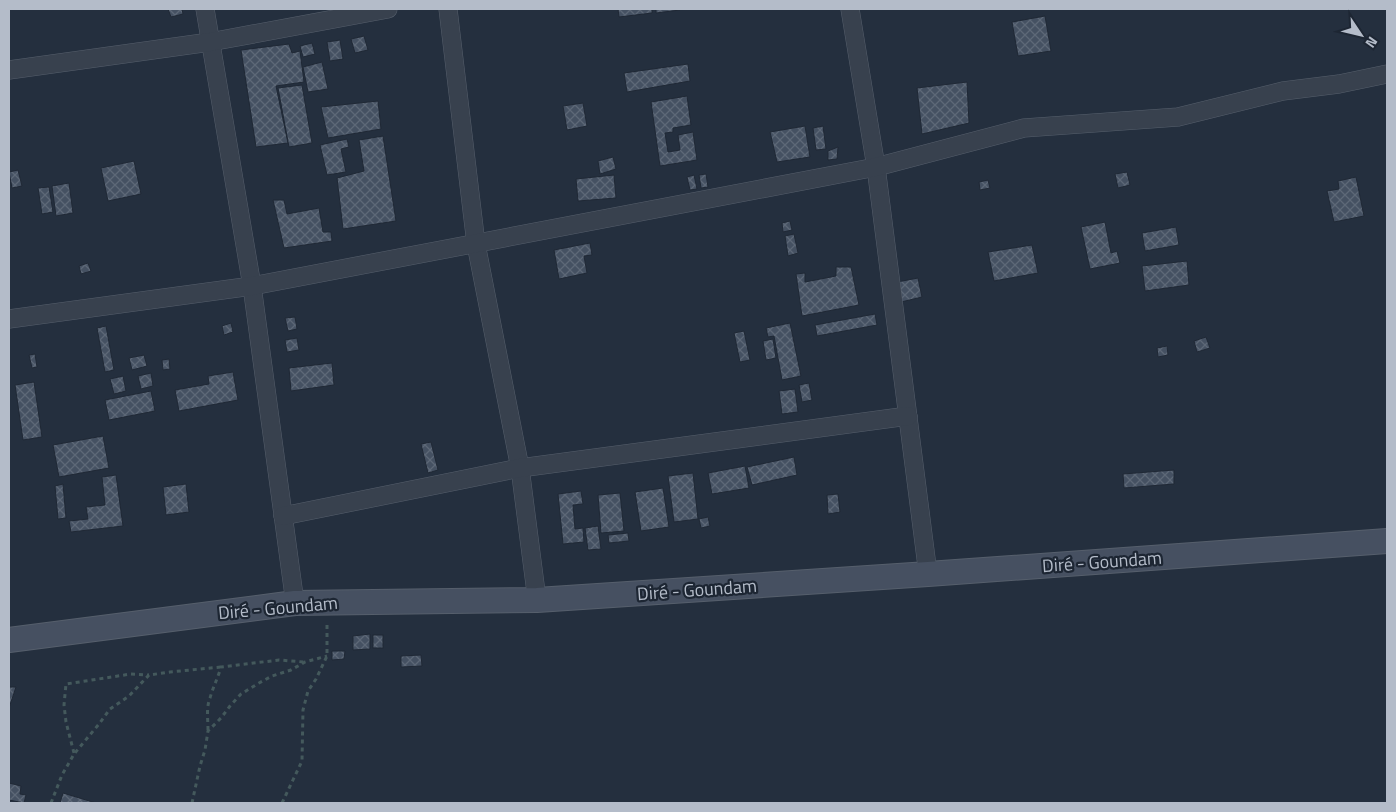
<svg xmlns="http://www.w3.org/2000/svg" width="1396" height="812" font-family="'Titillium Web',sans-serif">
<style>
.building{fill:url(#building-cross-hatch);stroke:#1f2835}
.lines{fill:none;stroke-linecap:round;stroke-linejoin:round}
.street-casing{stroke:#565f6c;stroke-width:19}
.secondary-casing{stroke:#565f6c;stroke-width:26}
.path{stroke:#44595c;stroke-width:3;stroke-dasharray:4 4;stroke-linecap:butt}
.street{stroke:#38414e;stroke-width:18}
.secondary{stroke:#465061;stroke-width:24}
.labels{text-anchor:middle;stroke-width:4.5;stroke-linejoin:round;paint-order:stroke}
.street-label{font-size:18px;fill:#b4bcc9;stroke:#1d2633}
</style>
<defs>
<pattern id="building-cross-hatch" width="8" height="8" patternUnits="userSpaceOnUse" patternTransform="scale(1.25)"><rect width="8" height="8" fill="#455162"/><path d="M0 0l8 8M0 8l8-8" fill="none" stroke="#5d6877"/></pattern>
</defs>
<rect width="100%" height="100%" fill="#242f3e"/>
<g class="building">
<polygon points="168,9 182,9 183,14 171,17"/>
<polygon points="618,9 652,9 652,13 619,17"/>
<polygon points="656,9 680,9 680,10 656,13"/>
<polygon points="1045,16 1051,51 1018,56 1012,22"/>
<polygon points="364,36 368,50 355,53 351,39"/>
<polygon points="340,40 343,59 330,61 327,42"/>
<polygon points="312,43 315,54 303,57 300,46"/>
<polygon points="289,44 292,53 300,51 304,82 276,86 288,143 256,147 241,50"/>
<polygon points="322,62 328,89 308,92 303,67"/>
<polygon points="688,64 690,81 627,92 624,73"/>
<polygon points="967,82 969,123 922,134 917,88"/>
<polygon points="302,85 312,143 289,147 278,88"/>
<polygon points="687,96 691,125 673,128 673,132 665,133 668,152 680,150 678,135 693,132 697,160 660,166 651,102"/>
<polygon points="378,101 381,129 328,138 321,107"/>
<polygon points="583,103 587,126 567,130 563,106"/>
<polygon points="805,126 810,157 777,162 770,132"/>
<polygon points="823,126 826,149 816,150 813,128"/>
<polygon points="383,136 396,221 343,229 337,178 364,171 359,140"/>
<polygon points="347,139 349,147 341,149 346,172 327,175 320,145"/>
<polygon points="838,147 837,159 828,160 828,151"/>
<polygon points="613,157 616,169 600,174 598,161"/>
<polygon points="134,161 141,194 108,201 101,168"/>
<polygon points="18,170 22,186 12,188 9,172"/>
<polygon points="1127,172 1130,185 1118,188 1115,174"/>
<polygon points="706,174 708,187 701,188 699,175"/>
<polygon points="614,175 616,198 578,201 576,179"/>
<polygon points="694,175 697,189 690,190 687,177"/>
<polygon points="1356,177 1364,216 1334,222 1327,191 1339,189 1338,181"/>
<polygon points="988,180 990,188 980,190 979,182"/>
<polygon points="69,183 73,213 56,216 52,186"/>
<polygon points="49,187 53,212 42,214 38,188"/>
<polygon points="273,200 284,200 287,214 319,208 323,232 331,232 332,241 284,248"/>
<polygon points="790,221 792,230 783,232 782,223"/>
<polygon points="1105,222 1111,253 1117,251 1120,263 1090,269 1081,227"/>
<polygon points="1176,227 1179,245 1145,251 1142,233"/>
<polygon points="794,234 798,253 788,256 785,236"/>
<polygon points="590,243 592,255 584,256 587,273 559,279 554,250"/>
<polygon points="1032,245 1038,273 994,281 988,252"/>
<polygon points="1187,261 1189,285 1145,291 1142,266"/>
<polygon points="88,263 91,271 81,274 79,266"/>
<polygon points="836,267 851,267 859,305 802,316 796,274 805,273 805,282 836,276"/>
<polygon points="918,278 922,297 897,303 892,283"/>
<polygon points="875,314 877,325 817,336 815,325"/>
<polygon points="295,317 297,329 288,331 285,318"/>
<polygon points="231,323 233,332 224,335 222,326"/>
<polygon points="790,323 801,376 782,380 774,336 768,337 766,328"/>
<polygon points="106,326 114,370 105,372 97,328"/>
<polygon points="744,331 750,360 740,362 734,333"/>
<polygon points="1206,337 1210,348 1197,352 1194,341"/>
<polygon points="297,338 299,350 287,352 285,340"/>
<polygon points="773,339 776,358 766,360 763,341"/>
<polygon points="1167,346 1168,355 1158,357 1157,348"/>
<polygon points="35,354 37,367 32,368 29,355"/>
<polygon points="144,355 147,366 132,370 129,358"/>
<polygon points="169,359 170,369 163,370 162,360"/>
<polygon points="332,363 334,385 291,391 289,368"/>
<polygon points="233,372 238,400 179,411 175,390 209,384 208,376"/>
<polygon points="151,373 153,386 141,389 138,376"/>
<polygon points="123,376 126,391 114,394 110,379"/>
<polygon points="34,382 42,437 23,440 15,385"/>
<polygon points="809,383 812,400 802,402 799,385"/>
<polygon points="795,389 798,412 782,414 779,391"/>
<polygon points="151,391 155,411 109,420 105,400"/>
<polygon points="103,436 109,468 59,477 53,445"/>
<polygon points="431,442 438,470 428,473 421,444"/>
<polygon points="794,457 797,475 752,485 747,467"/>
<polygon points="745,466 749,488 712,494 708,473"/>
<polygon points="1174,470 1174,484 1124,488 1123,474"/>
<polygon points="693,473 698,519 674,522 668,476"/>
<polygon points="116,475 123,526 71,532 69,521 88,519 86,507 105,505 102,477"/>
<polygon points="63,484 66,518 58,519 55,486"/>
<polygon points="186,484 189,512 166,515 163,487"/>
<polygon points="663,488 669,527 641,531 635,492"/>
<polygon points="581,491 583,504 573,505 575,529 583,528 584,542 563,544 558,494"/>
<polygon points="620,493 624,531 601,533 598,495"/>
<polygon points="838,494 840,512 828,514 827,495"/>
<polygon points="708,517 710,526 701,528 699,519"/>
<polygon points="598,526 601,549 588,550 585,528"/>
<polygon points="628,533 629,541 609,543 608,535"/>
<polygon points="370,634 370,649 353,650 353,636"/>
<rect x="373" y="635" width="10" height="13"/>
<polygon points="332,651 345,651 344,659 332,660"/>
<polygon points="421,655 422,666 401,667 401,656"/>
<polygon points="9,687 16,687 9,708"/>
<polygon points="9,783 21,786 20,794 26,795 24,803 9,800"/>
<polygon points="63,793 96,803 60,803"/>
</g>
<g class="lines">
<defs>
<g id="street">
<polyline points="205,9 252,286 295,603"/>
<polyline points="448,9 476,244 520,468 537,600"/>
<polyline points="850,9 876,167 928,574"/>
<polyline points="9,70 210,42 388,9"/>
<polyline points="9,319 252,286 876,167 1024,128 1178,117 1283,91 1339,84 1387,74"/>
<polyline points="283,516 520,468 908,416"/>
</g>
<polyline id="secondary" points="9,640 295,603 537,600 928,574 1387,541"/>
</defs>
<use href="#street" class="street-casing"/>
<use href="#secondary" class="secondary-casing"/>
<g class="path">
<path d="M208,730c0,-11 -2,-22 2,-32 3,-11 8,-20 11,-31l58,-7 25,2"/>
<polyline points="74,753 66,722 64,705 66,684 131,674 149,675"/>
<polyline points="51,803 62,775 74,754 99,724 110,709 129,696 149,675 170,672 221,667"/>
<polyline points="192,803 200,766 205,750 208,731 221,718 230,706 241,694 259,683 272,676 291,670 305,662 327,656"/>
<polyline points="282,803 302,761 303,710 308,691 316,679 327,656 327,624"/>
</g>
<use href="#street" class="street"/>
<use href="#secondary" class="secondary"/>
</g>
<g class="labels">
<g class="street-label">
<text transform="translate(1102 562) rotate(-4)" y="6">Diré - Goundam</text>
<text transform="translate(697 590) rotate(-4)" y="6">Diré - Goundam</text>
<text transform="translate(278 608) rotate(-5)" y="6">Diré - Goundam</text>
</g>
</g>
<rect width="1396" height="812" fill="none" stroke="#b4bcc9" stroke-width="20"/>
<g transform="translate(1361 35) rotate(125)" stroke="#1d2633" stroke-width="4" paint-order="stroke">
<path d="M0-4L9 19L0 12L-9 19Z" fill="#b4bcc9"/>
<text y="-8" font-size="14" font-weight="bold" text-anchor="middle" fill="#b4bcc9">N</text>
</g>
</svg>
